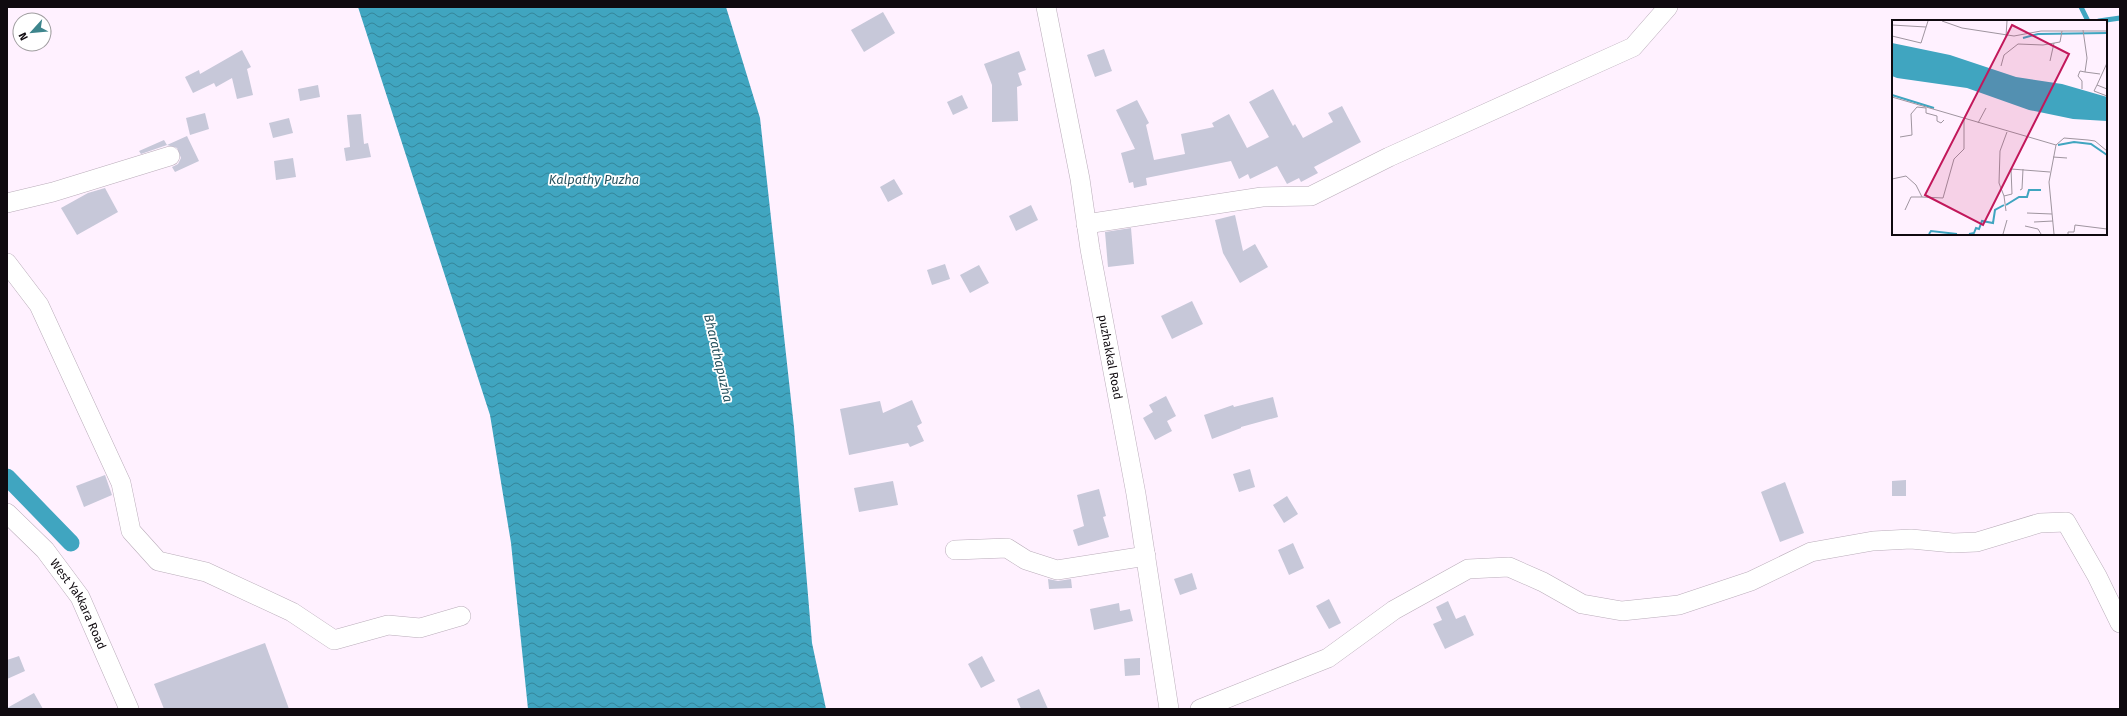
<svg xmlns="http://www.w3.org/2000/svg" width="2127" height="716" font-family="'Fira Sans',sans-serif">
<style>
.water{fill:url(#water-waves)}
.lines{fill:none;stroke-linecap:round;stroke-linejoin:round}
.stream{stroke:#40a5c0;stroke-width:5}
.canal{stroke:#40a5c0;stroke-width:17}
.building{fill:#c7c8d9}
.minor-casing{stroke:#baadba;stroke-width:20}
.minor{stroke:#fff;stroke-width:19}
.labels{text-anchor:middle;stroke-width:3.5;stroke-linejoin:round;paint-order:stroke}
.street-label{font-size:12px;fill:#0f0a0f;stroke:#fff}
.water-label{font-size:13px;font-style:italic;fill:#295460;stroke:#fff}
.inset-river{fill:none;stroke:#40a5c0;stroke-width:2}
.inset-road{fill:none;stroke:#9f959f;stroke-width:1}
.view{fill:#c2185b;fill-opacity:0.15;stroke:#c2185b;stroke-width:2}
.inset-edge{fill:none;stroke:#0f0a0f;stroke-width:2}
</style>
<defs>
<pattern id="water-waves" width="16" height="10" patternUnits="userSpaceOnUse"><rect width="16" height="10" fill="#40a5c0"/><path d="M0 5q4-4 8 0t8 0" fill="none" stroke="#34859a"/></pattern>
</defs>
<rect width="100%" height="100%" fill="#fff1ff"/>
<polygon class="water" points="358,7 726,7 760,118 794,427 812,643 826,709 528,709 511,543 490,415"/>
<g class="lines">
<g class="stream">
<polyline points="2081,7 2088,21"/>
<polyline points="2099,21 2120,18"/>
</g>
<polyline class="canal" points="7,477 71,543"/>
</g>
<g class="building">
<polygon points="883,12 895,33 864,52 851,30"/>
<polygon points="1104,49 1112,71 1095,77 1087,55"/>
<polygon points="242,50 251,67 247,69 253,95 237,99 232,78 216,87 214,83 193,93 185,77 199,70 200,74"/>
<polygon points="1019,51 1026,70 1018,73 1022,85 1017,87 1018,121 992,122 992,85 984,64"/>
<polygon points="318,85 320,97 300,101 298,89"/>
<polygon points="1273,89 1293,126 1295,124 1303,138 1333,122 1328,113 1342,106 1361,142 1314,167 1318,173 1301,182 1299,178 1287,184 1277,166 1250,179 1248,174 1239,179 1231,161 1146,178 1147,185 1134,188 1133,182 1129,183 1121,153 1135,149 1116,110 1137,100 1149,123 1146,125 1154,160 1185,154 1181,134 1214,127 1212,123 1229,114 1247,148 1269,137 1249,102"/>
<polygon points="962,95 968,108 953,115 947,102"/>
<polygon points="205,113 209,129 190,135 186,118"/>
<polygon points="361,114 364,144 368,143 371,157 346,161 344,148 350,147 347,115"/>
<polygon points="289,118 293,133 273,138 269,123"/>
<polygon points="187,136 199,161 175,172 172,167 178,164 181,158 177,148 167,145 141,154 139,151 164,140 167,145"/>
<polygon points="293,158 296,177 276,180 274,161"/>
<polygon points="894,179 903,194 888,202 880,187"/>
<polygon points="105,188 118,212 77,235 61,208 88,193"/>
<polygon points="1031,205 1038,220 1016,231 1009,216"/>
<polygon points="1235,215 1243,251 1255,244 1268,267 1240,283 1223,253 1215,220"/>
<polygon points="1131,228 1134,264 1108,267 1105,232"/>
<polygon points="945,264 950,279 932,285 927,270"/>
<polygon points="979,265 989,283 970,293 960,275"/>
<polygon points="1192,301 1203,324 1172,339 1161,316"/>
<polygon points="1166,396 1176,416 1167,421 1172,431 1155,440 1143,418 1153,412 1149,405"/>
<polygon points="1273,397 1278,417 1241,427 1241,428 1212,439 1204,415 1233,405 1234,407"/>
<polygon points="912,400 922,423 917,426 924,441 910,447 908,443 849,455 840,409 880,401 883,413"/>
<polygon points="1250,469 1255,487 1239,492 1233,474"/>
<polygon points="105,475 112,495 84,507 76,486"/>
<polygon points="1906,480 1906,496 1892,496 1892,481"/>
<polygon points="893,481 898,505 859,512 854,488"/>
<polygon points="1785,482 1804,533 1780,542 1761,492"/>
<polygon points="1099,489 1106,516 1103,517 1109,537 1078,546 1073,530 1084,526 1077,495"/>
<polygon points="1287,496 1298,514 1284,523 1273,505"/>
<polygon points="1293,543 1304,568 1289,575 1278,550"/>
<polygon points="1192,573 1197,589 1180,595 1174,579"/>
<polygon points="1048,579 1058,581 1071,579 1072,588 1049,589"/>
<polygon points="1329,599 1341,623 1329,629 1316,606"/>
<polygon points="1448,601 1456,619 1465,615 1474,635 1445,649 1433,624 1442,620 1436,607"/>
<polygon points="1119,603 1120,611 1130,609 1133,621 1094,630 1090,609"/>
<polygon points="265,643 289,709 164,709 154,684"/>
<polygon points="19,656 25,671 7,679 7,660"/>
<polygon points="982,656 995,681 981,688 968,664"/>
<polygon points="1140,658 1140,675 1125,676 1124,659"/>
<polygon points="1039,689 1048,709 1021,709 1017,699"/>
<polygon points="34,693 43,709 7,709 7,708"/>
</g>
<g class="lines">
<defs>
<g id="minor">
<path id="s1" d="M1046,7l34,172 10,70 46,245 33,215"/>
<polyline points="7,203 53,192 170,156"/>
<polyline points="1086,224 1262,197 1311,196 1389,157 1633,47 1668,7"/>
<polyline points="7,263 39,305 121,483 131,531 158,561 206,572 292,612 334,640 388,625 420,628 461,616"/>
<path id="s2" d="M7,513l38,37 35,47 49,112"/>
<polyline points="955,550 1007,548 1026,560 1057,570 1146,556"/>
<polyline points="1200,709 1328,658 1394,610 1468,569 1509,567 1543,582 1582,604 1622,611 1679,605 1751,581 1811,552 1873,541 1911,539 1953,543 1977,542 2040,523 2066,522 2097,576 2120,623"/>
</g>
</defs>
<use href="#minor" class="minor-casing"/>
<use href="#minor" class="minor"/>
</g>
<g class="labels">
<g class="street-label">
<text dy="4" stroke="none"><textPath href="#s1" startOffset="356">puzhakkal Road</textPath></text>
<text dy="4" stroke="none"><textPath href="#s2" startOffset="117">West Yakkara Road</textPath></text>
</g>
<g class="water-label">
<text x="594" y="184">Kalpathy Puzha</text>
<text transform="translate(719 358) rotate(77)" y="5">Bharathapuzha</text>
</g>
</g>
<g transform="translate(1892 20)">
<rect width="215" height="215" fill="#fff1ff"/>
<path d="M0,23l58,12 66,22 46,7 45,13v24l-34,-2 -44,-9 -62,-22 -70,-10 -5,-2z" fill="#40a5c0"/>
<path class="inset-river" d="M131,18l15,-4 69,-1M0,75l42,13M166,125l16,-3 17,2 16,11M114,185l13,-8h8l2,-7h12M37,214l2,-3 26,3M77,214l5,-1 2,-5 3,1 3,-8 11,2 2,-13 9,-5"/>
<path class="inset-road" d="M50,1l20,7 52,8 27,-5h66M0,5l34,2M191,10l4,28 -2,14 15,2M0,16l29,7 7,-22M114,16l1,-15M158,41l4,-18M215,43l-10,22 10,4M109,46l3,-11 14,-11 25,1 17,-3 2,-11M205,65l-3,6 13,5M190,69v-8l-4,-5 2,-5 5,1M0,77l164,48M25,87l9,1v5l11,3v5l4,2 3,-3M86,103l8,-15M8,117l12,-2 -1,-21 6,-7M161,137l14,1M0,159l14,-3 10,9 6,12 21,1 11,-39 10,-10v-30M128,170l2,-1 1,-20M112,176l-5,-13 1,-32 7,-19M13,190l6,-13h11M114,191l-2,-15 8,-2 -1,-25 39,3M135,193l25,1M142,202l19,-1M133,206l13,3 3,5M111,214l4,-14M162,214l-5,-52 7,-37 8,-7 24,2 7,1 12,10M176,214v-2h6l1,-7 32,4"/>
<path class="view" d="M120,5l57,29 -86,171 -58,-30z"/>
<rect width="215" height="215" class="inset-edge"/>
</g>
<rect width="2127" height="716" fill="none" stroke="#0f0a0f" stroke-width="16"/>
<g transform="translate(32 32) rotate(243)"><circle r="19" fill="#ffffff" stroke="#9f9d9f"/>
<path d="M0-3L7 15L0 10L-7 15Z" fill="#3d858c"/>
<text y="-6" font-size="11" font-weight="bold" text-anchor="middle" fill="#0f0a0f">N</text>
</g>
</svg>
